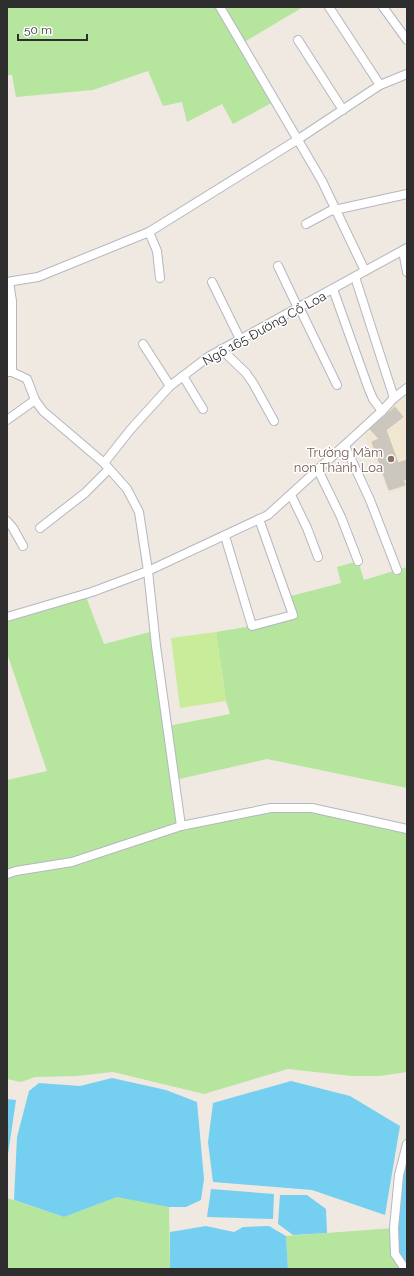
<svg xmlns="http://www.w3.org/2000/svg" width="414" height="1276" font-family="Raleway,sans-serif">
<style>
.education{fill:#f0e6d1}
.green{fill:#b6e59e}
.pitch{fill:#c9ec9a}
.water{fill:#75cff0}
.building{fill:#cbc7bf;stroke:#cbc5ba}
.lines{fill:none;stroke-linecap:round;stroke-linejoin:round}
.street-casing{stroke:#b4b7c1;stroke-width:10}
.street{stroke:#fff;stroke-width:8}
.education-dot{fill:#8d6e63;stroke:#fff;stroke-width:1.5}
.labels{text-anchor:middle;stroke-width:3;stroke-linejoin:round;paint-order:stroke}
.street-label{font-size:13px;fill:#2e2e2e;stroke:#fff}
.education-label{font-size:13px;fill:#785e54;stroke:#fff;text-anchor:end}
</style>
<rect width="100%" height="100%" fill="#efe9e1"/>
<polygon class="education" points="407,394 407,487 389,494 363,431"/>
<g class="green">
<polygon points="7,7 303,7 241,44 275,101 233,124 222,104 187,122 182,102 163,106 148,71 93,90 16,97 12,75 7,75"/>
<polygon points="358,561 364,580 407,567 407,788 267,759 175,780 181,825 271,808 312,808 407,830 407,1072 380,1076 352,1076 288,1069 204,1094 113,1072 77,1076 35,1077 21,1082 7,1079 7,780 47,771 7,653 7,617 85,594 104,644 154,631 168,726 230,714 226,701 216,632 252,626 293,615 287,597 341,583 337,567"/>
<polygon points="119,1196 169,1207 170,1269 7,1269 7,1198 64,1217"/>
<polygon points="394,1228 404,1269 288,1269 286,1236"/>
</g>
<polygon class="pitch" points="216,632 226,701 180,708 171,638"/>
<g class="water">
<polygon points="112,1078 166,1090 197,1102 204,1179 201,1200 186,1207 169,1207 117,1197 64,1217 14,1200 17,1137 29,1091 39,1083 80,1086"/>
<polygon points="291,1081 350,1096 400,1126 385,1215 312,1190 213,1182 208,1142 213,1103"/>
<polygon points="7,1099 16,1100 7,1161"/>
<polygon points="407,1144 407,1269 395,1254 399,1175"/>
<polygon points="211,1189 274,1194 273,1219 207,1217"/>
<polygon points="280,1195 307,1195 326,1209 327,1233 293,1235 278,1224"/>
<polygon points="206,1226 234,1232 243,1227 269,1226 286,1236 288,1269 170,1269 170,1232"/>
</g>
<polygon class="building" points="395,407 403,417 386,430 398,463 407,460 407,479 403,480 405,485 389,490 372,442 379,439 370,429"/>
<g class="lines">
<defs>
<g id="street">
<polyline points="220,7 322,181 365,271"/>
<polyline points="329,7 380,85"/>
<polyline points="383,7 407,40"/>
<polyline points="298,40 343,110"/>
<polyline points="306,224 330,211 407,194"/>
<polyline points="149,232 157,251 160,278"/>
<polyline points="403,251 407,272"/>
<polyline points="278,266 298,308"/>
<polyline points="355,277 394,398"/>
<polyline points="7,282 38,277 149,232 297,140 380,85 407,74"/>
<polyline points="9,282 12,301 12,372"/>
<polyline points="212,282 240,339"/>
<polyline points="333,289 368,387 373,399 382,411"/>
<polyline points="299,307 337,385"/>
<polyline points="143,344 170,386"/>
<polyline points="221,349 246,373 253,383 274,421"/>
<polyline points="7,372 12,372 27,379 35,400 43,411 104,463 127,489 139,512 148,571 156,646 181,826"/>
<polyline points="183,376 203,409"/>
<polyline points="7,420 35,400"/>
<polyline points="345,446 370,500 397,570"/>
<polyline points="104,463 131,429 170,386 208,357 407,248"/>
<polyline points="318,470 341,517 358,561"/>
<polyline points="291,495 307,528 318,557"/>
<polyline points="7,521 13,528 23,546"/>
<polyline points="40,528 85,493 109,469"/>
<polyline points="225,536 252,626 293,615 259,519"/>
<polyline points="7,617 92,592 148,571 268,515 382,411 394,398 407,388"/>
<polyline points="7,874 16,871 72,862 181,826 271,808 312,808 407,829"/>
<polyline points="405,1269 395,1254 394,1228 399,1175 407,1144"/>
</g>
</defs>
<use href="#street" class="street-casing"/>
<use href="#street" class="street"/>
</g>
<circle class="education-dot" cx="391" cy="459" r="4"/>
<g class="labels">
<g class="street-label">
<text transform="translate(264 328) rotate(-29)" y="5">Ngõ 165 Đường Cổ Loa</text>
</g>
<g class="education-label">
<text x="383" y="457">Trường Mầm<tspan x="383" dy="15">non Thành Loa</tspan></text>
</g>
</g>
<rect width="414" height="1276" fill="none" stroke="#2e2e2e" stroke-width="16"/>
<path d="M18 34v6h69v-6" fill="none" stroke="#2e2e2e" stroke-width="2"/>
<text x="24" y="34" font-size="12" fill="#2e2e2e" stroke="#ffffff" stroke-width="3" paint-order="stroke">50 m</text>
</svg>
